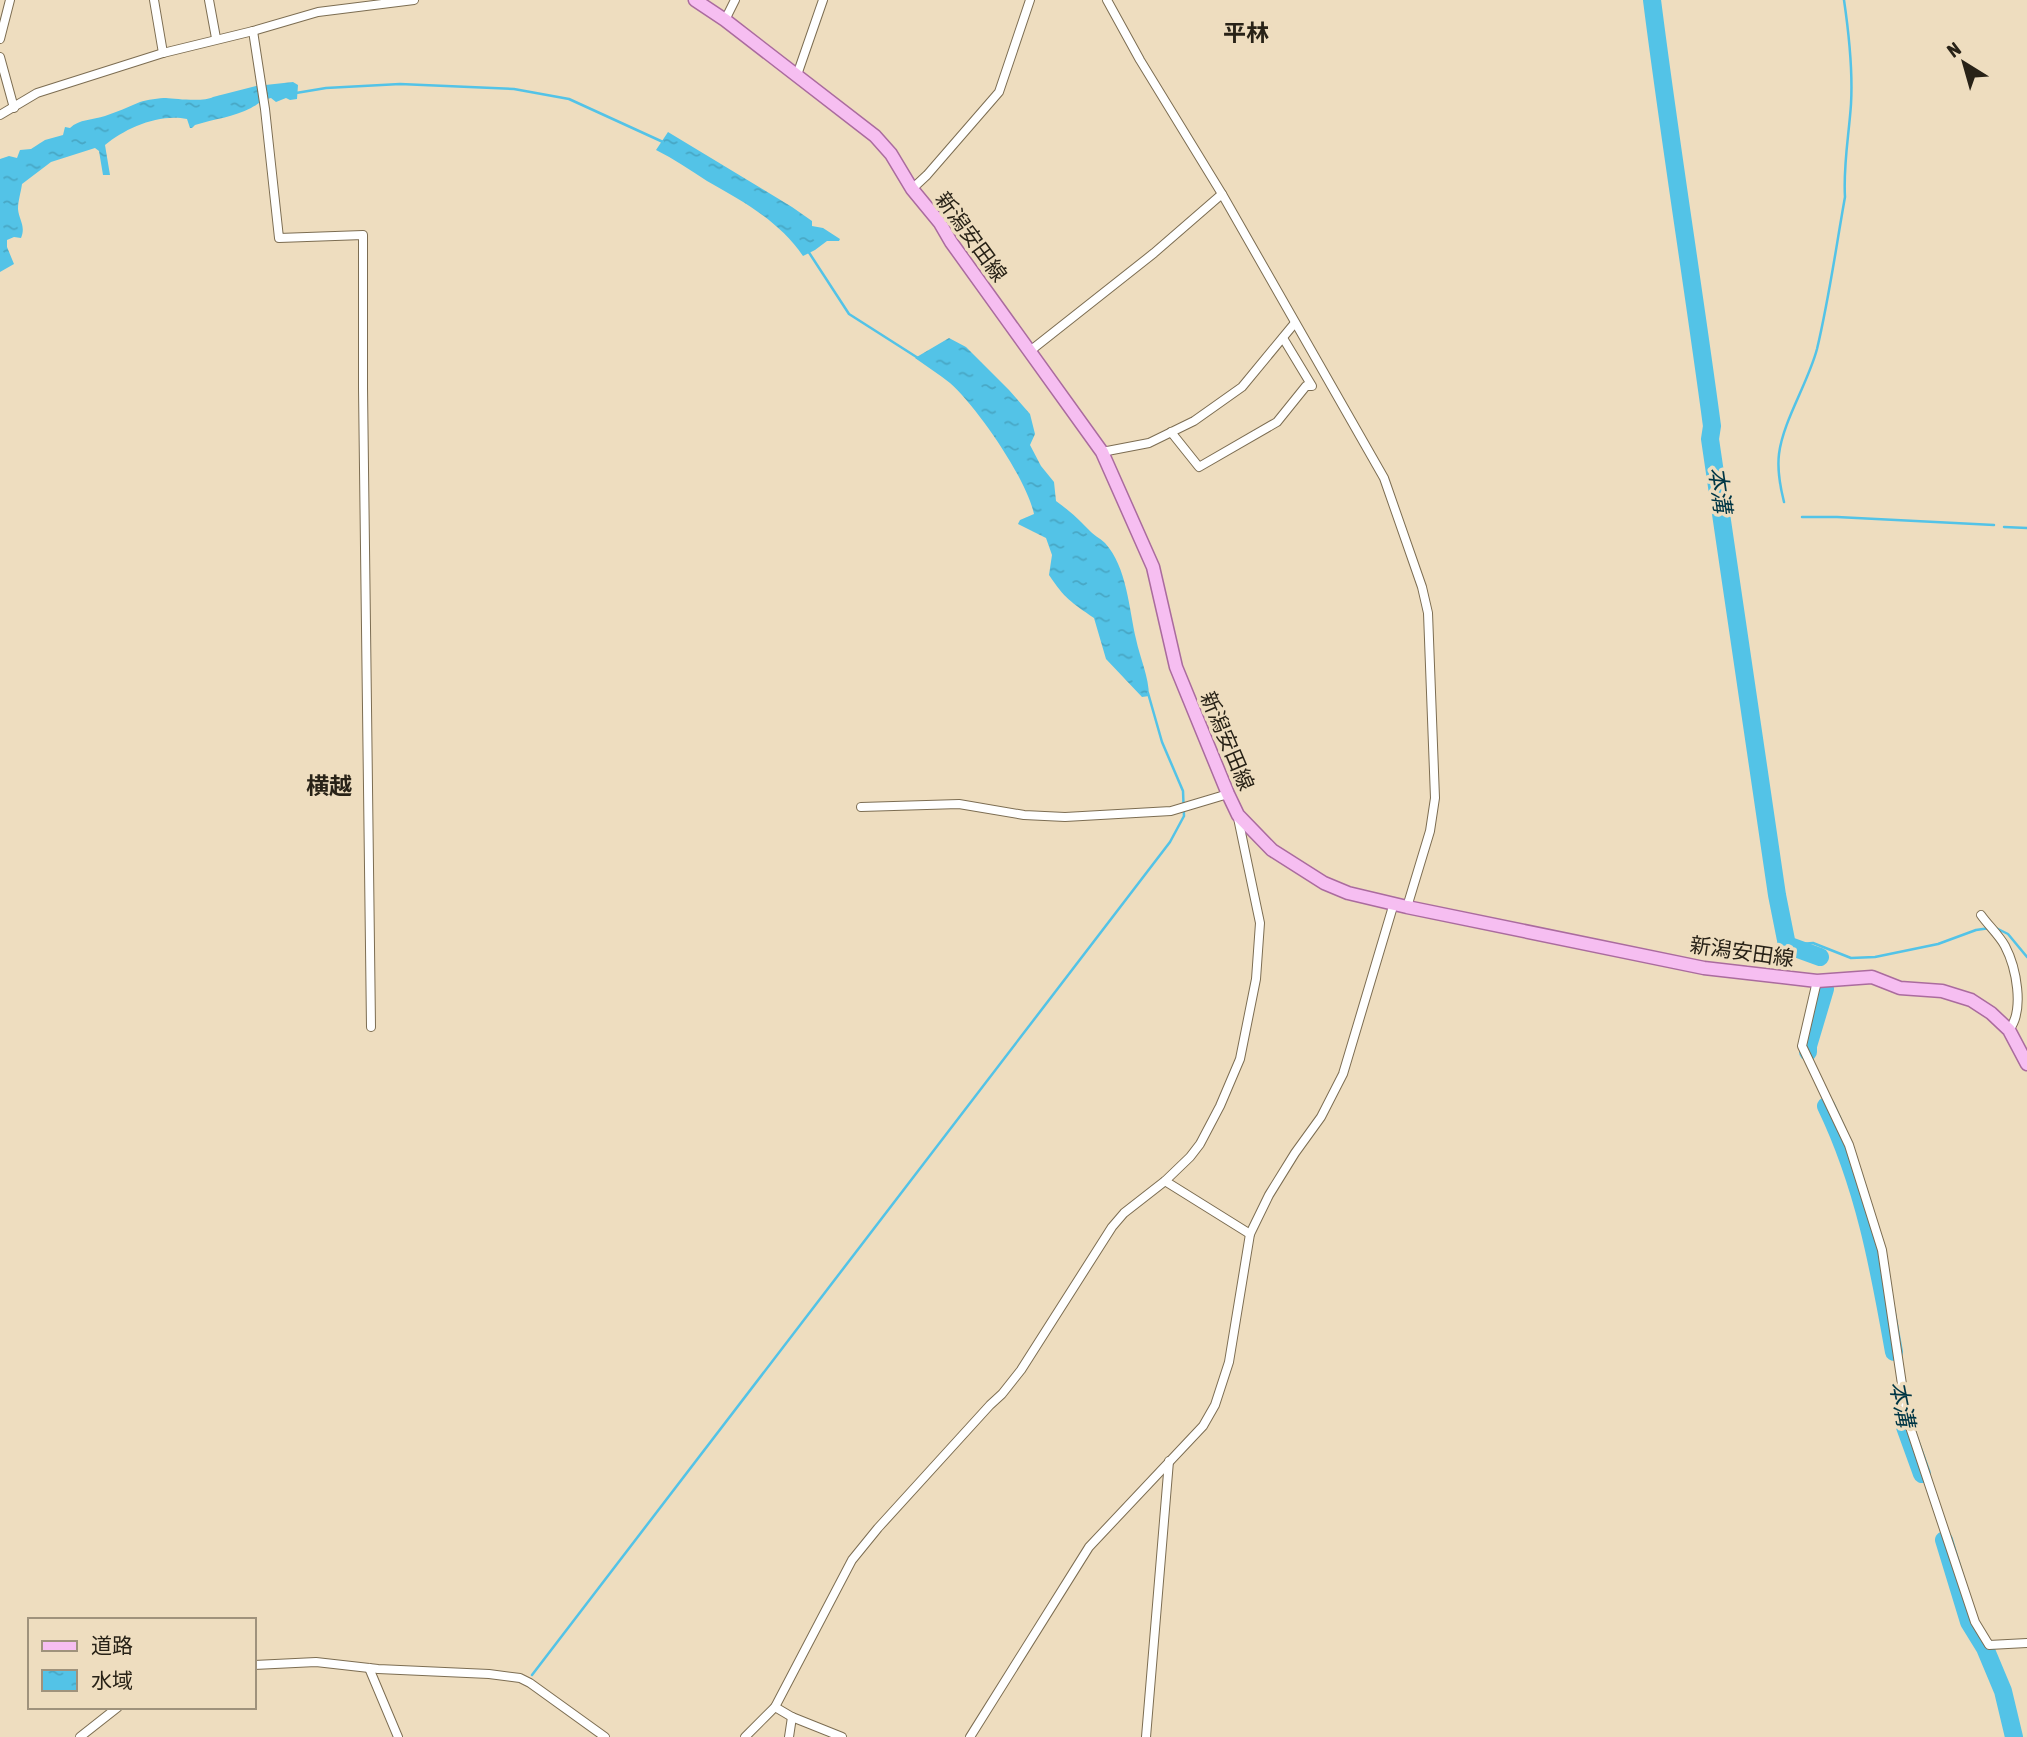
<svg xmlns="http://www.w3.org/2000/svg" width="2027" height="1737" font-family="'Asap Condensed','Noto Sans JP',sans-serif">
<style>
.water{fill:url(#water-ripples)}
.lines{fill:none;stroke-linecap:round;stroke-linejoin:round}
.stream{stroke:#53c3e7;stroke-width:2.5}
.river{stroke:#53c3e7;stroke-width:18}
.minor-casing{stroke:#7c6d52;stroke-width:10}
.primary-casing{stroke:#aa6b9e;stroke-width:15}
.minor{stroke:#fff;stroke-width:8}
.primary{stroke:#f6bef1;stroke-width:12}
.labels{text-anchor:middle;stroke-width:7;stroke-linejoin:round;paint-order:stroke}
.street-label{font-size:21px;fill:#282217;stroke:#eeddbf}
.neighbourhood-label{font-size:23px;font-weight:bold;fill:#282217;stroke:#eeddbf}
.water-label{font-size:23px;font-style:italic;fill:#003645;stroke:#eeddbf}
</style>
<defs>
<pattern id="water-ripples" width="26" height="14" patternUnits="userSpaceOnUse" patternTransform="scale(1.75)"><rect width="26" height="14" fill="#53c3e7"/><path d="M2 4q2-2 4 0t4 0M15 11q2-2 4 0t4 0" fill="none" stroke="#48a7c5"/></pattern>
</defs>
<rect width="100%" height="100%" fill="#eeddbf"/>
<g class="water">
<path d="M293,82l5,3 -1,14 -7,1 -4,-2 -10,4 -5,-4c-13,3 -10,5 -20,10 -17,9 -37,11 -56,17l-3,3h-2l-3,-9c-27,-6 -62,9 -82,26l5,30h-7l-4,-24 -4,-3 -44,14 -29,22c-1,8 -4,17 -4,25 1,11 8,17 3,29l-7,-1 -7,3v7l7,17 -14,8v-113l9,-3 8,2 3,-8 11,-1 14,-9 18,-5 2,-8 5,1c9,-9 23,-8 35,-12 12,-4 23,-9 35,-14 6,-2 20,-4 26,-4 10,1 39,4 47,-1l43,-11z"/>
<path d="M668,132l124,75 20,14v5l11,2 17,11 -1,2h-12l-12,9 -12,6c-24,-35 -59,-54 -96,-75 -17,-11 -33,-22 -51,-31z"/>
<path d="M949,338l17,9 43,43 21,24 5,20 -5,11 11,21 13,16 2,19c14,10 20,16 32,28 5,6 12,9 17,14 22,24 24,66 31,96 4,19 13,38 13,57l-7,1 -36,-38 -12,-41c-23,-16 -29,-19 -45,-43l3,-20 -6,-17 -28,-14 2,-4 14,-6c-8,-36 -56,-106 -84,-131 -11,-9 -24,-17 -35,-25z"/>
</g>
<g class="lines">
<g class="stream">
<polyline points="296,93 326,88 400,84 514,89 569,99 663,142"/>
<polyline points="808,251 849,314 918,358"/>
<path d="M1784,502c-4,-16 -7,-32 -5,-48 4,-33 29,-71 38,-105 12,-50 19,-102 28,-152 -2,-32 4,-62 6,-93 2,-35 -2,-70 -7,-104"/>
<polyline points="1802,517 1837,517 1994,525"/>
<polyline points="2004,527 2027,528"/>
<polyline points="1996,928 2008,934 2027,957"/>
<polyline points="1787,945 1813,943 1851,958 1875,957 1938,944 1976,930 1990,928"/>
<polyline points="532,1675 1170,842 1184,816 1183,791 1162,742 1148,693"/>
</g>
<g class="river">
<path d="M1652,0c18,142 41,284 60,426l-2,13 67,456 10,50 33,12"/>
<polyline points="1808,1052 1808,1046 1825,989"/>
<path d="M1826,1106c38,79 53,161 68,246"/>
<polyline points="1902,1403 1905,1427 1922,1474"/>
<polyline points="1944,1540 1969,1622 1985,1648 2003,1691 2014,1737"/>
</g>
<defs>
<g id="minor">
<polyline points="154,0 163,53"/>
<polyline points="209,0 216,38"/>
<polyline points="1107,0 1140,60 1222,194 1384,478 1422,587 1428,613 1435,798 1430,831 1407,907"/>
<polyline points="725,20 735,0"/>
<polyline points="253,31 265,109 279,238 363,235 363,388 371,1027"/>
<polyline points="0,39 10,0"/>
<polyline points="0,57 14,108"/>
<polyline points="797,75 823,0"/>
<polyline points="0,115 37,93 163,53 253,31 318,12 414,0"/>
<polyline points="912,189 927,175 999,92 1030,0"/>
<polyline points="1030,351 1154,253 1222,194"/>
<polyline points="1171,432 1199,467 1277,422 1306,386 1312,386 1283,338"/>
<polyline points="1102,452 1149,443 1194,421 1242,387 1294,324"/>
<polyline points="861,807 959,804 1024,815 1065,817 1171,811 1228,794"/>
<path d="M1981,915c7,10 18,20 24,31 11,21 20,64 4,84"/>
<polyline points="1817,981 1802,1046 1849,1145 1882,1250 1907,1418 1975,1622 1989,1645 2027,1643"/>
<polyline points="1165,1181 1250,1234"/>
<polyline points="254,1665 316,1662 378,1669 489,1674 520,1678 530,1683 605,1737"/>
<polyline points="369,1668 398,1737"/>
<polyline points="775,1707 792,1717 842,1737"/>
<polyline points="80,1737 118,1707"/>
<polyline points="745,1737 775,1707 852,1560 878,1528 990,1405 1002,1394 1021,1370 1112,1227 1124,1213 1165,1181 1190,1157 1200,1144 1220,1106 1240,1059 1256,979 1260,923 1238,818"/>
<polyline points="789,1737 792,1717"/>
<polyline points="970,1737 1089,1547 1203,1426 1215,1405 1229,1362 1250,1234 1269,1195 1295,1153 1321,1117 1343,1074 1394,903"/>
<polyline points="1146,1737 1169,1461"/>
</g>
<polyline id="primary" points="695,0 725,20 875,136 891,154 912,189 940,223 951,242 1102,452 1153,567 1176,667 1228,794 1238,815 1272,850 1324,883 1348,893 1407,907 1704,968 1817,981 1872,977 1900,988 1942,991 1971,1000 1991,1013 2009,1030 2027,1064"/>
</defs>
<use href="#minor" class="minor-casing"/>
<use href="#primary" class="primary-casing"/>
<use href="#minor" class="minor"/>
<use href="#primary" class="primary"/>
</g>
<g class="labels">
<g class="street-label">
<text transform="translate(971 237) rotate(54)" y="7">新潟安田線</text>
<text transform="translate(1227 741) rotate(67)" y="7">新潟安田線</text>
<text transform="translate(1742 952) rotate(8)" y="7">新潟安田線</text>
</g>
<g class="neighbourhood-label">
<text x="1246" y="41">平林</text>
<text x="329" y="794">横越</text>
</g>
<g class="water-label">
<text transform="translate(1720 490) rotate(82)" y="8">本溝</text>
<text transform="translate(1902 1404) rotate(79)" y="8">本溝</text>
</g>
</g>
<rect x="28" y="1618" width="228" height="91" fill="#eeddbf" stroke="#9f927c" stroke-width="2"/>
<rect x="42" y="1641" width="35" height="10" fill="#f6bef1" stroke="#9f927c" stroke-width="2"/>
<text x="91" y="1653" font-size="21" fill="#282217">道路</text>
<rect x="42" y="1670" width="35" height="21" fill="url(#water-ripples)" stroke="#9f927c" stroke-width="2"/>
<text x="91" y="1688" font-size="21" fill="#282217">水域</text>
<g transform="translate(1964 63) rotate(323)" stroke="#eeddbf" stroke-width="5" paint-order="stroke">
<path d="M0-5L12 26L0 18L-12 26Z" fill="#282217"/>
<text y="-10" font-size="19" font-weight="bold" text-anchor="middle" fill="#282217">N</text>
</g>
</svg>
